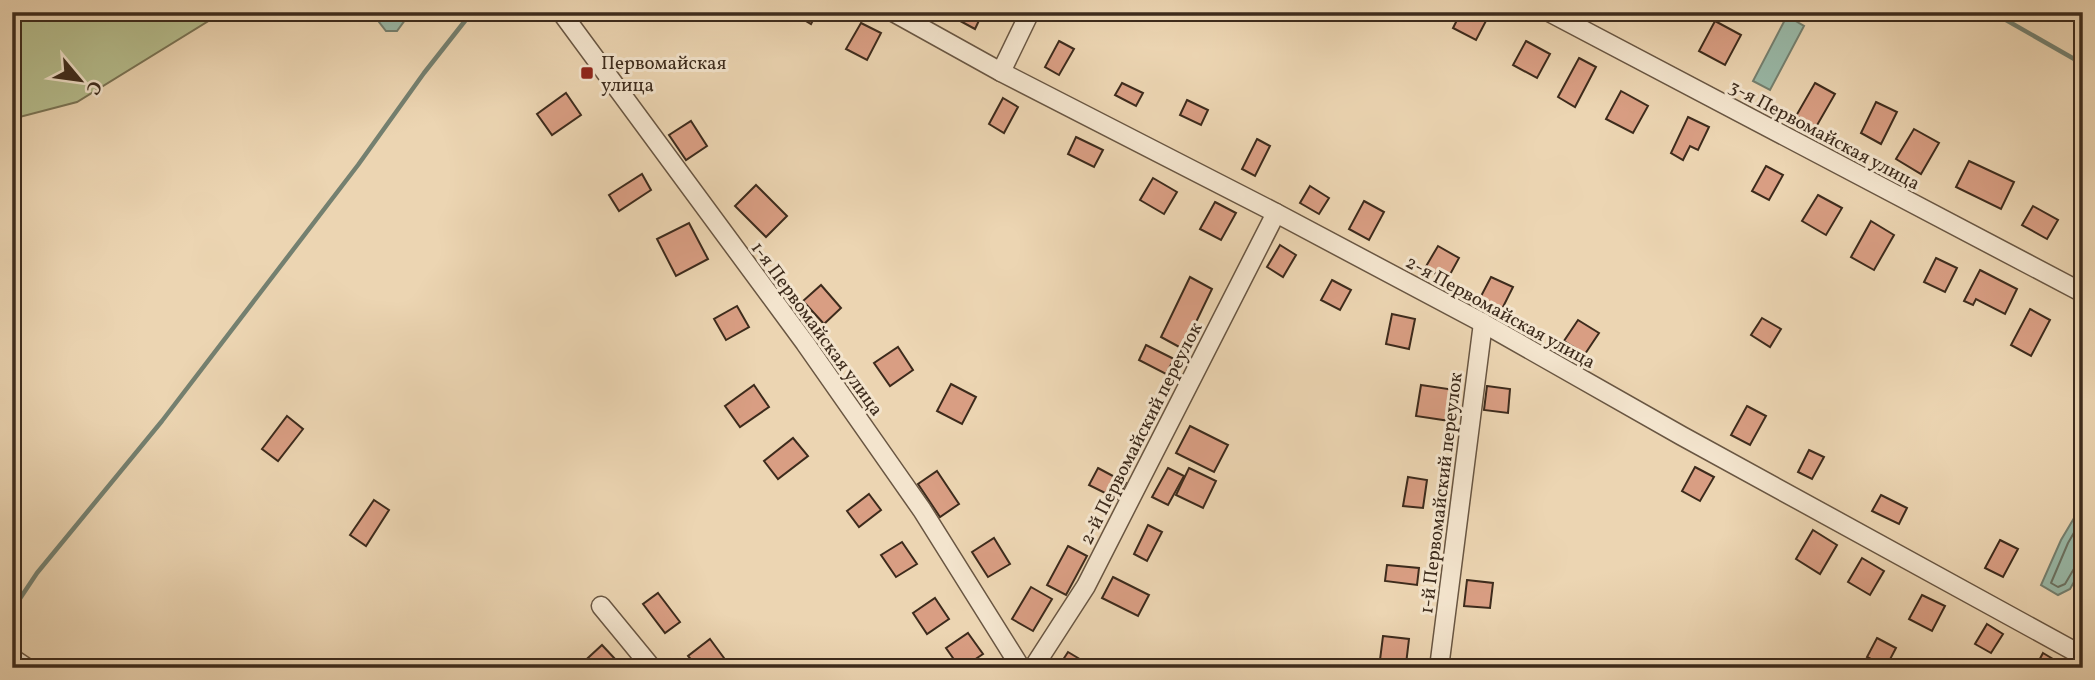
<svg xmlns="http://www.w3.org/2000/svg" width="2095" height="680" font-family="Vollkorn,serif">
<style>
.green{fill:#b6be8e;stroke:#7a7455;stroke-width:2}
.water{fill:#99b9a8;stroke:#748070;stroke-width:2}
.lines{fill:none;stroke-linecap:round;stroke-linejoin:round}
.shore{stroke:#6b7262;stroke-width:2}
.stream{stroke:#748070;stroke-width:4.5}
.building{fill:#d99e83;stroke:#3d2b1c;stroke-width:2}
.minor-casing{stroke:#695642;stroke-width:21}
.minor{stroke:#f3e4cd;stroke-width:18}
.poi-dot{fill:#8f2418;stroke:#f3e4cd;stroke-width:2.5}
.labels{text-anchor:middle;stroke-width:6;stroke-linejoin:round;paint-order:stroke}
.poi-label{font-size:19px;fill:#3d2b1c;stroke:#f3e4cd;text-anchor:start}
.street-label{font-size:19px;fill:#3d2b1c;stroke:#f3e4cd}
</style>
<rect width="100%" height="100%" fill="#ecd5b2"/>
<filter id="stains"><feTurbulence type="fractalNoise" baseFrequency=".00286" numOctaves="4"/><feColorMatrix values="0 0 0 0 .2 0 0 0 0 .09 0 0 0 0 .02 0 0 0 .5 -.17"/></filter>
<radialGradient id="worn" r=".72"><stop offset=".6" stop-color="#630" stop-opacity="0"/><stop offset="1" stop-color="#630" stop-opacity=".3"/></radialGradient>
<polygon class="green" points="12,12 223,12 77,102 12,119"/>
<g class="water">
<polygon points="381,12 402,12 405,20 397,31 386,31 379,22"/>
<polygon points="1787,16 1804,26 1770,90 1753,81"/>
<polygon points="2083,503 2083,566 2070,589 2058,595 2041,585 2061,540"/>
</g>
<g class="lines">
<polyline class="shore" points="2083,517 2068,543 2051,583 2058,587 2065,584 2075,567 2083,564"/>
<g class="stream">
<polyline points="1992,12 2083,64"/>
<polyline points="13,609 37,573 162,421 358,165 424,73 472,12"/>
</g>
</g>
<g class="building">
<polygon points="791,12 817,12 811,24"/>
<polygon points="953,12 983,12 975,29 951,16"/>
<polygon points="1461,12 1474,12 1487,19 1476,40 1453,28"/>
<polygon points="1715,21 1741,35 1725,65 1699,51"/>
<polygon points="861,23 881,33 867,60 846,49"/>
<polygon points="1059,41 1074,49 1059,75 1045,67"/>
<polygon points="1526,41 1550,54 1537,78 1513,65"/>
<polygon points="1579,58 1596,67 1575,107 1558,97"/>
<polygon points="1122,83 1143,93 1136,106 1115,95"/>
<polygon points="1815,83 1835,94 1816,127 1796,116"/>
<polygon points="1621,91 1648,106 1633,133 1606,119"/>
<polygon points="566,93 581,115 552,135 537,114"/>
<polygon points="1003,98 1018,107 1004,133 989,124"/>
<polygon points="1187,100 1208,110 1201,125 1180,115"/>
<polygon points="1876,102 1897,112 1881,144 1861,133"/>
<polygon points="1688,117 1709,127 1698,150 1690,146 1683,160 1671,153"/>
<polygon points="691,121 707,146 686,160 669,135"/>
<polygon points="1914,129 1939,143 1921,174 1896,159"/>
<polygon points="1076,137 1103,150 1094,167 1068,154"/>
<polygon points="1257,139 1270,146 1255,176 1242,169"/>
<polygon points="1969,161 2014,182 2001,209 1956,187"/>
<polygon points="1766,166 1783,175 1769,200 1752,191"/>
<polygon points="642,174 651,190 619,211 609,195"/>
<polygon points="1153,178 1177,192 1164,214 1140,200"/>
<polygon points="756,185 787,216 766,237 735,206"/>
<polygon points="1310,186 1329,198 1319,214 1300,203"/>
<polygon points="1818,195 1842,208 1826,235 1802,221"/>
<polygon points="1364,201 1384,212 1369,240 1349,229"/>
<polygon points="1215,202 1236,213 1221,240 1200,229"/>
<polygon points="2033,206 2058,220 2047,239 2022,225"/>
<polygon points="2083,220 2083,237 2075,234"/>
<polygon points="1871,221 1894,235 1874,270 1851,257"/>
<polygon points="689,223 708,259 676,276 657,239"/>
<polygon points="1280,245 1296,255 1283,277 1267,267"/>
<polygon points="1438,246 1459,258 1447,280 1425,268"/>
<polygon points="1936,258 1957,268 1945,292 1924,282"/>
<polygon points="1980,270 2017,289 2005,314 1976,299 1973,305 1964,301"/>
<polygon points="1190,277 1212,289 1183,349 1161,337"/>
<polygon points="1491,277 1513,287 1501,311 1479,300"/>
<polygon points="1332,280 1351,290 1340,310 1321,300"/>
<polygon points="821,285 841,308 824,324 803,301"/>
<polygon points="737,306 749,327 726,340 714,319"/>
<polygon points="2030,309 2050,320 2031,356 2011,345"/>
<polygon points="1392,314 1415,319 1409,349 1386,344"/>
<polygon points="1762,318 1781,329 1770,347 1751,335"/>
<polygon points="1578,320 1599,333 1585,354 1564,341"/>
<polygon points="1146,345 1174,359 1166,374 1139,360"/>
<polygon points="898,347 913,370 890,386 874,363"/>
<polygon points="951,384 976,397 962,424 937,411"/>
<polygon points="754,385 769,407 740,427 725,406"/>
<polygon points="1421,385 1455,390 1450,421 1416,416"/>
<polygon points="1487,386 1510,389 1508,413 1484,410"/>
<polygon points="1747,406 1766,416 1750,445 1731,435"/>
<polygon points="287,416 303,429 278,461 262,449"/>
<polygon points="1190,426 1228,445 1214,472 1176,453"/>
<polygon points="793,438 808,456 778,479 764,461"/>
<polygon points="1809,450 1824,457 1812,479 1798,472"/>
<polygon points="1695,467 1714,477 1700,501 1682,491"/>
<polygon points="1098,468 1126,483 1117,499 1089,485"/>
<polygon points="1168,468 1184,476 1168,505 1152,497"/>
<polygon points="1189,468 1216,481 1203,508 1176,495"/>
<polygon points="937,471 959,504 940,517 918,484"/>
<polygon points="1408,477 1427,480 1423,508 1403,506"/>
<polygon points="869,494 881,510 859,527 847,511"/>
<polygon points="1881,495 1907,508 1899,524 1872,511"/>
<polygon points="374,500 389,510 366,546 350,535"/>
<polygon points="1148,525 1162,532 1147,561 1134,554"/>
<polygon points="1813,530 1837,545 1820,574 1796,559"/>
<polygon points="994,538 1010,564 988,577 972,552"/>
<polygon points="2000,540 2018,549 2003,577 1985,568"/>
<polygon points="902,542 917,564 896,577 881,555"/>
<polygon points="1068,546 1087,556 1066,595 1047,585"/>
<polygon points="1862,558 1884,571 1870,595 1848,582"/>
<polygon points="1387,565 1419,568 1417,585 1385,581"/>
<polygon points="1113,577 1149,595 1138,616 1102,598"/>
<polygon points="1467,580 1493,583 1490,608 1464,606"/>
<polygon points="1031,587 1052,599 1033,631 1012,619"/>
<polygon points="658,593 680,622 665,633 643,604"/>
<polygon points="1922,595 1945,606 1932,631 1909,619"/>
<polygon points="935,598 949,619 927,634 913,613"/>
<polygon points="1987,624 2003,634 1991,653 1975,644"/>
<polygon points="968,633 983,654 962,668 960,668 946,648"/>
<polygon points="1383,636 1409,639 1406,664 1380,660"/>
<polygon points="1877,638 1896,648 1886,667 1867,657"/>
<polygon points="710,639 724,658 711,668 698,668 688,656"/>
<polygon points="602,645 616,660 608,668 577,668"/>
<polygon points="1068,652 1083,661 1078,668 1059,666"/>
<polygon points="2043,653 2068,668 2035,668"/>
<polygon points="1457,661 1481,663 1480,668 1457,668"/>
</g>
<g class="lines">
<defs>
<g id="minor">
<polyline points="561,12 805,343 922,510 1021,668"/>
<polyline points="893,12 1001,72 1276,213 1483,323 1682,436 2083,656"/>
<polyline points="1549,12 2083,293"/>
<polyline points="1001,72 1030,12"/>
<polyline points="601,606 652,668"/>
<polyline points="12,658 27,668"/>
<polyline points="1033,668 1086,586 1276,213"/>
<polyline points="1439,668 1483,323"/>
</g>
</defs>
<use href="#minor" class="minor-casing"/>
<use href="#minor" class="minor"/>
</g>
<rect class="poi-dot" x="580" y="66" width="14" height="14" rx="3.5"/>
<g class="labels">
<g class="poi-label">
<text x="601" y="69">Первомайская<tspan x="601" dy="22">улица</tspan></text>
</g>
<g class="street-label">
<text transform="translate(1825 134) rotate(28)" y="7">3-я Первомайская улица</text>
<text transform="translate(1501 311) rotate(29)" y="7">2-я Первомайская улица</text>
<text transform="translate(818 328) rotate(54)" y="7">1-я Первомайская улица</text>
<text transform="translate(1140 433) rotate(-63)" y="7">2-й Первомайский переулок</text>
<text transform="translate(1440 493) rotate(-83)" y="7">1-й Первомайский переулок</text>
</g>
</g>
<rect width="2095" height="680" fill="none" stroke="#ecd5b2" stroke-width="42"/>
<rect x="14" y="14" width="2067" height="652" fill="none" stroke="#3d2b1c" stroke-width="3.5"/>
<rect x="21" y="21" width="2053" height="638" fill="none" stroke="#3d2b1c" stroke-width="2"/>
<g transform="translate(80 80) rotate(119)" stroke="#f3e4cd" stroke-width="5" paint-order="stroke">
<path d="M0-5L12 26L0 18L-12 26Z" fill="#3d2b1c"/>
<text y="-10" font-size="19" font-weight="bold" text-anchor="middle" fill="#3d2b1c">С</text>
</g>
<rect width="100%" height="100%" filter="url(#stains)"/>
<rect width="100%" height="100%" fill="url(#worn)"/>
</svg>
